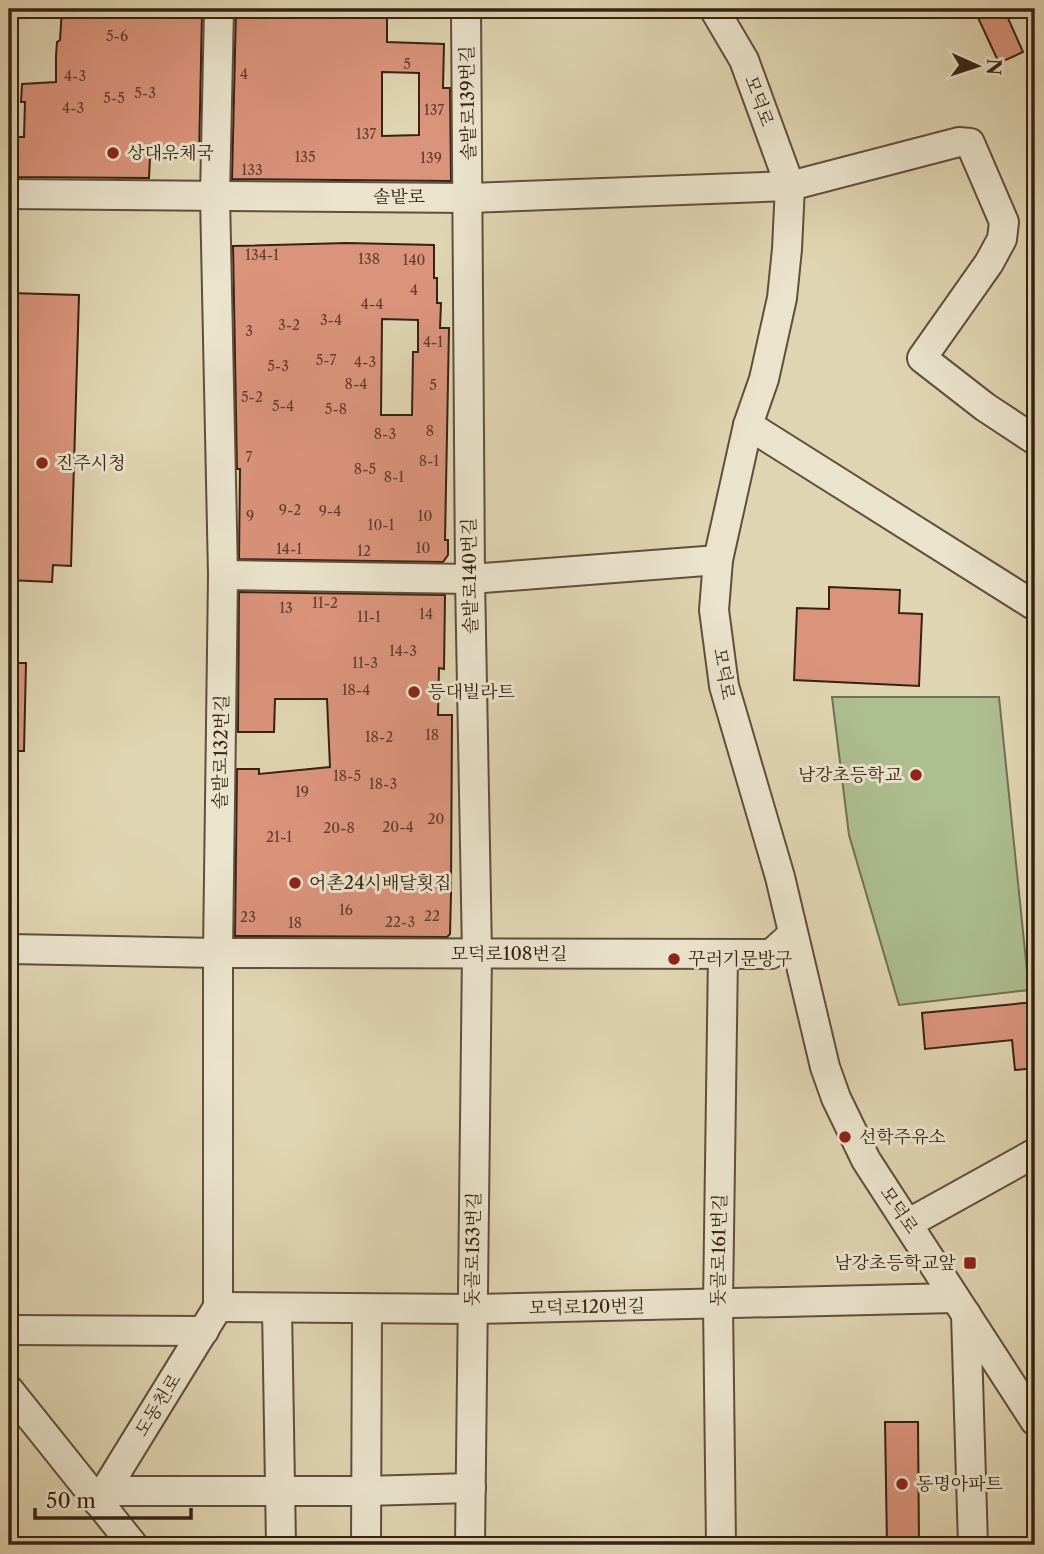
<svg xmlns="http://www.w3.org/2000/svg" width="1044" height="1554" font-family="'Libre Caslon Text','Noto Serif KR',serif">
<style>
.green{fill:#adbe90;stroke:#727052;stroke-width:2}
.building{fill:#db947c;stroke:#362213;stroke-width:2;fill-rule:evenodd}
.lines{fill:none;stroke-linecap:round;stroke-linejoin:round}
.minor-casing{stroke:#604f3b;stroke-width:32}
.minor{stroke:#ebe4cd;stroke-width:28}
.poi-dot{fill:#8f2418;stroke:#ebe4cd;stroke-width:2.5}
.labels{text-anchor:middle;stroke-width:6;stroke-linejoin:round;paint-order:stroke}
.number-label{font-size:14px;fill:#5f3e2d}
.street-label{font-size:18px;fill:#362213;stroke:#ebe4cd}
.poi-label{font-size:18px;fill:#362213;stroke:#ebe4cd;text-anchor:start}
</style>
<rect width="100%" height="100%" fill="#e0d5b2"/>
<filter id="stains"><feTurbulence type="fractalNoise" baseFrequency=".00286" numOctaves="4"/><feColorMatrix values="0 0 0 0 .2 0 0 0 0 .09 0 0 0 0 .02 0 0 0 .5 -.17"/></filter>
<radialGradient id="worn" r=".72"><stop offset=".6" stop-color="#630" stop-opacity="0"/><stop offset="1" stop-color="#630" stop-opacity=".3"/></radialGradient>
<polygon class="green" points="832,697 999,697 1029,990 899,1005 849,835"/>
<g class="building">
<polygon points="62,9 87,9 87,13 133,14 133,10 166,11 166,15 202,14 199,157 150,158 149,178 9,177 9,137 24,137 25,102 21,102 22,84 56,82 56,56 57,42 60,40"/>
<path d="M236,9h151v33l57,2 -1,44h7l1,93 -219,-2zM382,72l37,1v62l-37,1z"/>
<polygon points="974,9 1004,9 1023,52 999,63"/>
<path d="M347,243l87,2v33h3v25h4l-1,25h9l-4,212h3v15l-5,7 -204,-3 1,-90h-3l-4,-223zM382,319l36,1v32h-5l-1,63h-31z"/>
<polygon points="9,293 79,295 71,566 53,565 52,582 9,580"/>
<polygon points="829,587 900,590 899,613 922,614 919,686 794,680 797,608 829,609"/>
<polygon points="239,592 445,595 444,669 439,668 438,715 452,715 451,894 450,934 447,937 235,936 237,769 259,769 259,774 330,767 327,699 275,699 274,732 238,732"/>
<polygon points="9,663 26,663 24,751 9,751"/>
<polygon points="1035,1002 1035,1068 1015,1070 1012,1040 925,1049 922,1013"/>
<polygon points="885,1422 918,1422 919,1545 887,1545"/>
</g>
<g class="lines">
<defs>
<g id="minor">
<polyline points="466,9 470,579 477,953 470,1545"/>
<polyline points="714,9 744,60 790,186 787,249 782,298 764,379 748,425 718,560 714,610 724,686 780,877 825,1067 836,1098 866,1160 1035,1421"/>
<polyline points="9,194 469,198 790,186 959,142 970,143 1004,222 1002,239 989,263 922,358 985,407 1035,440"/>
<polyline points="748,425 1035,606"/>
<polyline points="223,575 470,579 718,560"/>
<polyline points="9,949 218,953 771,954 792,935"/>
<polyline points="909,1223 1035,1153"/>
<polyline points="218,1307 218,953 223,575 215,196 219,9"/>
<polyline points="218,1307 473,1309 955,1298"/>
<polyline points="277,1308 281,1545"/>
<polyline points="966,1314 973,1545"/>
<polyline points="9,1330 204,1331"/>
<polyline points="9,1390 133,1545"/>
<polyline points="105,1491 365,1491 471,1488"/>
<polyline points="98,1502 218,1307"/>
<polyline points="366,1545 367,1309"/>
<polyline points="721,1545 718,1304 723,955"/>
</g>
</defs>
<use href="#minor" class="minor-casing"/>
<use href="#minor" class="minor"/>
</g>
<g class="poi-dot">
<circle cx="113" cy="153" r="7"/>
<circle cx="42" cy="463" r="7"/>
<circle cx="414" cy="692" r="7"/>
<circle cx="916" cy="775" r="7"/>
<circle cx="295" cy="883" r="7"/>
<circle cx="674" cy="959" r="7"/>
<circle cx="845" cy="1137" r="7"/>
<rect x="963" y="1256" width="14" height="14" rx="3.5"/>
<circle cx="902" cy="1484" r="7"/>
</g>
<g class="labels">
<g class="number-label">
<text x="117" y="41">5-6</text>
<text x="407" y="69">5</text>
<text x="244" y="79">4</text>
<text x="75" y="81">4-3</text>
<text x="145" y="98">5-3</text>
<text x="114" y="103">5-5</text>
<text x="73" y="113">4-3</text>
<text x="434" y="115">137</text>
<text x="366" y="139">137</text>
<text x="305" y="162">135</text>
<text x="431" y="163">139</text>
<text x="252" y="175">133</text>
<text x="262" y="260">134-1</text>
<text x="369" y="264">138</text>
<text x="414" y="265">140</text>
<text x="414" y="295">4</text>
<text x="372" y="309">4-4</text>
<text x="331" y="325">3-4</text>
<text x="289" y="330">3-2</text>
<text x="249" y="336">3</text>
<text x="433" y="347">4-1</text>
<text x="326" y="365">5-7</text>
<text x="365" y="367">4-3</text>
<text x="278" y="371">5-3</text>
<text x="356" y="389">8-4</text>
<text x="433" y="390">5</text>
<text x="252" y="402">5-2</text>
<text x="283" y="411">5-4</text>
<text x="336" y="414">5-8</text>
<text x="430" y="436">8</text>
<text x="385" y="439">8-3</text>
<text x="249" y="462">7</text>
<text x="429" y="466">8-1</text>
<text x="365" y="474">8-5</text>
<text x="394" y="482">8-1</text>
<text x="290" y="515">9-2</text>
<text x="330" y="516">9-4</text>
<text x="250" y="521">9</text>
<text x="425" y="521">10</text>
<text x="381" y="530">10-1</text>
<text x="423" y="553">10</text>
<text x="289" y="554">14-1</text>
<text x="364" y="556">12</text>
<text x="325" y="608">11-2</text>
<text x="286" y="613">13</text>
<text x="426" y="619">14</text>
<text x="369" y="622">11-1</text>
<text x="403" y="656">14-3</text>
<text x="365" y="668">11-3</text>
<text x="356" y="695">18-4</text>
<text x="432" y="740">18</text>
<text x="379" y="742">18-2</text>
<text x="347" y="781">18-5</text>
<text x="383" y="789">18-3</text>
<text x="302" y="797">19</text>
<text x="436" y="824">20</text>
<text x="398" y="832">20-4</text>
<text x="339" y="833">20-8</text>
<text x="279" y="842">21-1</text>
<text x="346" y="915">16</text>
<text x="432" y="921">22</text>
<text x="248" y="922">23</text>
<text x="400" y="927">22-3</text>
<text x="295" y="928">18</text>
</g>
<g class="street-label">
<text transform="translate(759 101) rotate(70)" y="6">모덕로</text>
<text transform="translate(468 103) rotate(-91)" y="6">솔밭로139번길</text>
<text x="399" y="203">솔밭로</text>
<text transform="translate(470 576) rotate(-91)" y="6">솔밭로140번길</text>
<text transform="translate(724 674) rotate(80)" y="6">모덕로</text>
<text transform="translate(221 752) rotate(-89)" y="6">솔밭로132번길</text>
<text x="509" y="960">모덕로108번길</text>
<text transform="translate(899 1210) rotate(56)" y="6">모덕로</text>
<text transform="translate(473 1249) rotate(-89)" y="6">돗골로153번길</text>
<text transform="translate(719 1250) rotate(-89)" y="6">돗골로161번길</text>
<text transform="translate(587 1307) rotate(-1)" y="6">모덕로120번길</text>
<text transform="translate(158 1405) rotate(-58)" y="6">도동천로</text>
</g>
<g class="poi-label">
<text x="127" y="159">상대우체국</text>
<text x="56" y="469">진주시청</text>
<text x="428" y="698">등대빌라트</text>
<text x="902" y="781" text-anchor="end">남강초등학교</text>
<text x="309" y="889">어촌24시배달횟집</text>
<text x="688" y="965">꾸러기문방구</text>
<text x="859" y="1143">선학주유소</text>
<text x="956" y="1269" text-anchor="end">남강초등학교앞</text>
<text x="916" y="1490">동명아파트</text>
</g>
</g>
<rect width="1044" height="1554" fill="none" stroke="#e0d5b2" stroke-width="35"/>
<rect x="10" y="10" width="1023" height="1533" fill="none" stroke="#362213" stroke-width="3.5"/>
<rect x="18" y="18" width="1009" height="1519" fill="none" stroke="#362213" stroke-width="2"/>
<g transform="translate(977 66) rotate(93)" stroke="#ebe4cd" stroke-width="5" paint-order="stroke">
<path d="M0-5L12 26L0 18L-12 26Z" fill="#362213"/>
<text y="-10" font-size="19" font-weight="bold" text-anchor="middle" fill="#362213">N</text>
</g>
<path d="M35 1508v10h156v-10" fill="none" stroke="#362213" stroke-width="3.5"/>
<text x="46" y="1508" font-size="21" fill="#362213" stroke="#ebe4cd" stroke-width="5" paint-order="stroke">50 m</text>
<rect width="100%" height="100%" filter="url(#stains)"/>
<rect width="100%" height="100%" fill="url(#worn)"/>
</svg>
